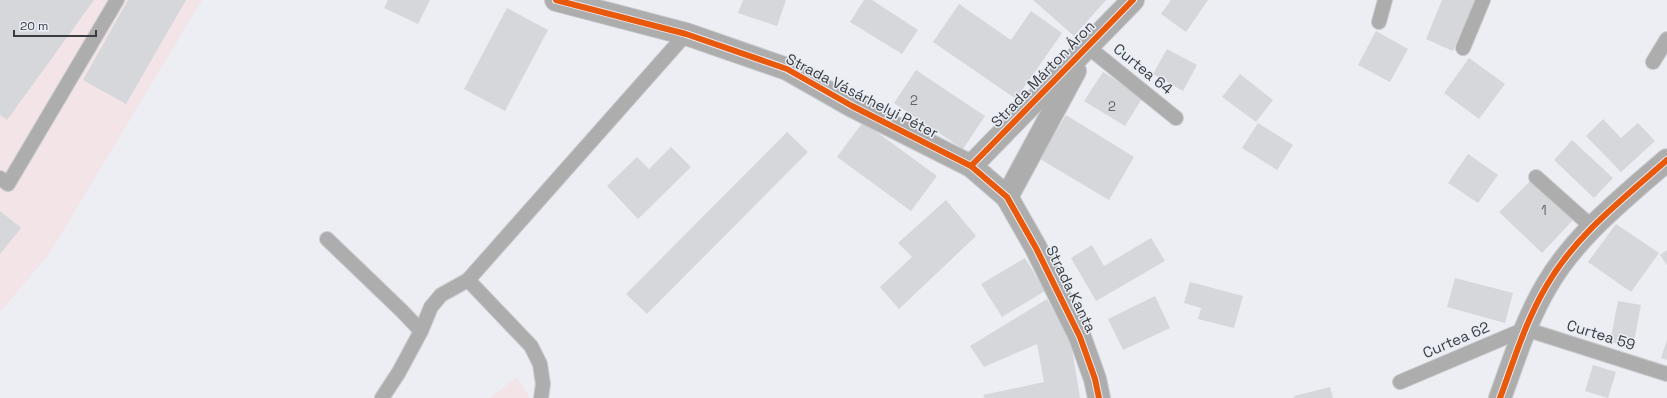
<svg xmlns="http://www.w3.org/2000/svg" width="1667" height="398" font-family="'Space Grotesk',sans-serif">
<style>
.industrial{fill:#f2e4e7}
.building{fill:#d5d7db}
.lines{fill:none;stroke-linecap:round;stroke-linejoin:round}
.service-casing{stroke:#c9cbce;stroke-width:16}
.minor-casing{stroke:#c9cbce;stroke-width:24}
.tertiary-casing{stroke:#c9cbce;stroke-width:24}
.service{stroke:#aeadae;stroke-width:14}
.minor{stroke:#aeadae;stroke-width:22}
.tertiary{stroke:#aeadae;stroke-width:22}
.cycleway-casing{stroke:#e9edf6;stroke-width:8}
.cycleway{stroke:#e8590c;stroke-width:6}
.labels{text-anchor:middle;stroke-width:3;stroke-linejoin:round;paint-order:stroke}
.number-label{font-size:13px;fill:#616366}
.street-label{font-size:15px;fill:#3a3c3f;stroke:#e9edf6}
</style>
<rect width="100%" height="100%" fill="#eceef3"/>
<g class="industrial">
<polygon points="0,0 202,0 49,254 0,312"/>
<polygon points="517,377 530,398 489,398"/>
</g>
<g class="building">
<polygon points="0,0 94,0 7,120 0,115"/>
<polygon points="128,0 186,0 126,104 83,80"/>
<polygon points="388,0 430,0 418,24 384,8"/>
<polygon points="743,0 786,0 777,26 738,13"/>
<polygon points="864,0 872,0 918,30 902,54 850,22"/>
<polygon points="1033,0 1106,0 1074,36"/>
<polygon points="1171,0 1208,0 1186,32 1161,14"/>
<polygon points="1442,0 1475,0 1453,51 1426,39"/>
<polygon points="959,4 1011,40 1031,11 1062,33 1016,99 933,42"/>
<polygon points="507,8 548,30 505,111 464,89"/>
<polygon points="1376,31 1408,49 1390,82 1358,65"/>
<polygon points="1167,49 1197,65 1183,91 1153,74"/>
<polygon points="1469,58 1505,84 1479,119 1444,93"/>
<polygon points="916,70 985,116 963,149 894,103"/>
<polygon points="1103,72 1143,97 1125,126 1084,101"/>
<polygon points="1240,74 1273,100 1256,122 1222,97"/>
<polygon points="1066,115 1134,157 1109,200 1040,159"/>
<polygon points="1603,119 1621,138 1638,123 1655,141 1621,172 1586,136"/>
<polygon points="863,122 937,176 911,211 837,157"/>
<polygon points="1258,123 1293,145 1277,170 1242,148"/>
<polygon points="787,132 808,152 647,314 626,294"/>
<polygon points="1572,140 1613,178 1594,198 1554,160"/>
<polygon points="671,147 691,167 638,219 607,186 637,157 649,169"/>
<polygon points="1468,154 1498,175 1478,203 1448,183"/>
<polygon points="1531,180 1573,220 1542,253 1499,212"/>
<polygon points="946,200 976,236 899,309 880,287 912,257 898,243"/>
<polygon points="0,211 21,228 0,254"/>
<polygon points="1616,224 1659,253 1631,292 1588,262"/>
<polygon points="1151,238 1165,261 1096,301 1071,258 1092,245 1104,266"/>
<polygon points="1667,250 1667,265 1660,255"/>
<polygon points="1025,258 1045,291 1002,317 981,284"/>
<polygon points="1455,278 1513,293 1505,323 1447,307"/>
<polygon points="1190,282 1243,296 1234,328 1198,319 1201,308 1184,303"/>
<polygon points="1155,296 1170,328 1123,350 1108,319"/>
<polygon points="1047,299 1071,343 1080,398 985,398 983,395 1044,382 1037,344 984,367 970,346"/>
<polygon points="1618,301 1641,305 1633,347 1610,342"/>
<polygon points="1667,340 1667,360 1661,358"/>
<polygon points="1593,365 1616,372 1608,398 1585,391"/>
<polygon points="1330,387 1333,398 1294,398 1294,396"/>
</g>
<g class="lines">
<defs>
<g id="service">
<polyline points="1379,22 1385,0"/>
<polyline points="1088,47 1176,118"/>
<polyline points="1463,48 1483,0"/>
<polyline points="1653,62 1667,39"/>
<polyline points="1536,177 1592,227"/>
<polyline points="0,178 8,184 117,0"/>
<polyline points="327,239 402,311 421,331"/>
<polyline points="468,280 531,346 540,364 543,384 541,398"/>
<polyline points="1400,382 1525,329 1667,374"/>
<polyline points="382,398 399,372 421,331 431,307 441,295 468,280 686,34"/>
</g>
<path id="minor" d="M1500,398c14,-38 26,-78 47,-113 29,-50 77,-87 120,-125"/>
<g id="tertiary">
<polyline points="556,0 686,34 787,69 852,106 971,166 1007,197 1036,248 1080,337 1095,379 1099,398"/>
<polyline points="971,166 1133,0"/>
<polyline points="1007,197 1075,71"/>
</g>
</defs>
<use href="#service" class="service-casing"/>
<use href="#minor" class="minor-casing"/>
<use href="#tertiary" class="tertiary-casing"/>
<use href="#service" class="service"/>
<use href="#minor" class="minor"/>
<use href="#tertiary" class="tertiary"/>
<defs>
<g id="cycleway">
<polyline points="556,0 686,34 787,69 852,106 971,166 1007,197 1036,248 1080,337 1095,379 1099,398"/>
<polyline points="971,166 1133,0"/>
<path d="M1500,398c14,-38 26,-78 47,-113 29,-50 77,-87 120,-125"/>
</g>
</defs>
<use href="#cycleway" class="cycleway-casing"/>
<use href="#cycleway" class="cycleway"/>
</g>
<g class="labels">
<g class="number-label">
<text x="914" y="105">2</text>
<text x="1112" y="111">2</text>
<text x="1544" y="215">1</text>
</g>
<g class="street-label">
<text transform="translate(1143 69) rotate(39)" y="5">Curtea 64</text>
<text transform="translate(1043 74) rotate(-46)" y="5">Strada Márton Áron</text>
<text transform="translate(862 96) rotate(27)" y="5">Strada Vásárhelyi Péter</text>
<text transform="translate(1071 289) rotate(64)" y="5">Strada Kanta</text>
<text transform="translate(1601 335) rotate(17)" y="5">Curtea 59</text>
<text transform="translate(1456 340) rotate(-23)" y="5">Curtea 62</text>
</g>
</g>
<path d="M14 30v6h82v-6" fill="none" stroke="#3a3c3f" stroke-width="2"/>
<text x="20" y="30" font-size="12" fill="#3a3c3f" stroke="#e9edf6" stroke-width="3" paint-order="stroke">20 m</text>
</svg>
